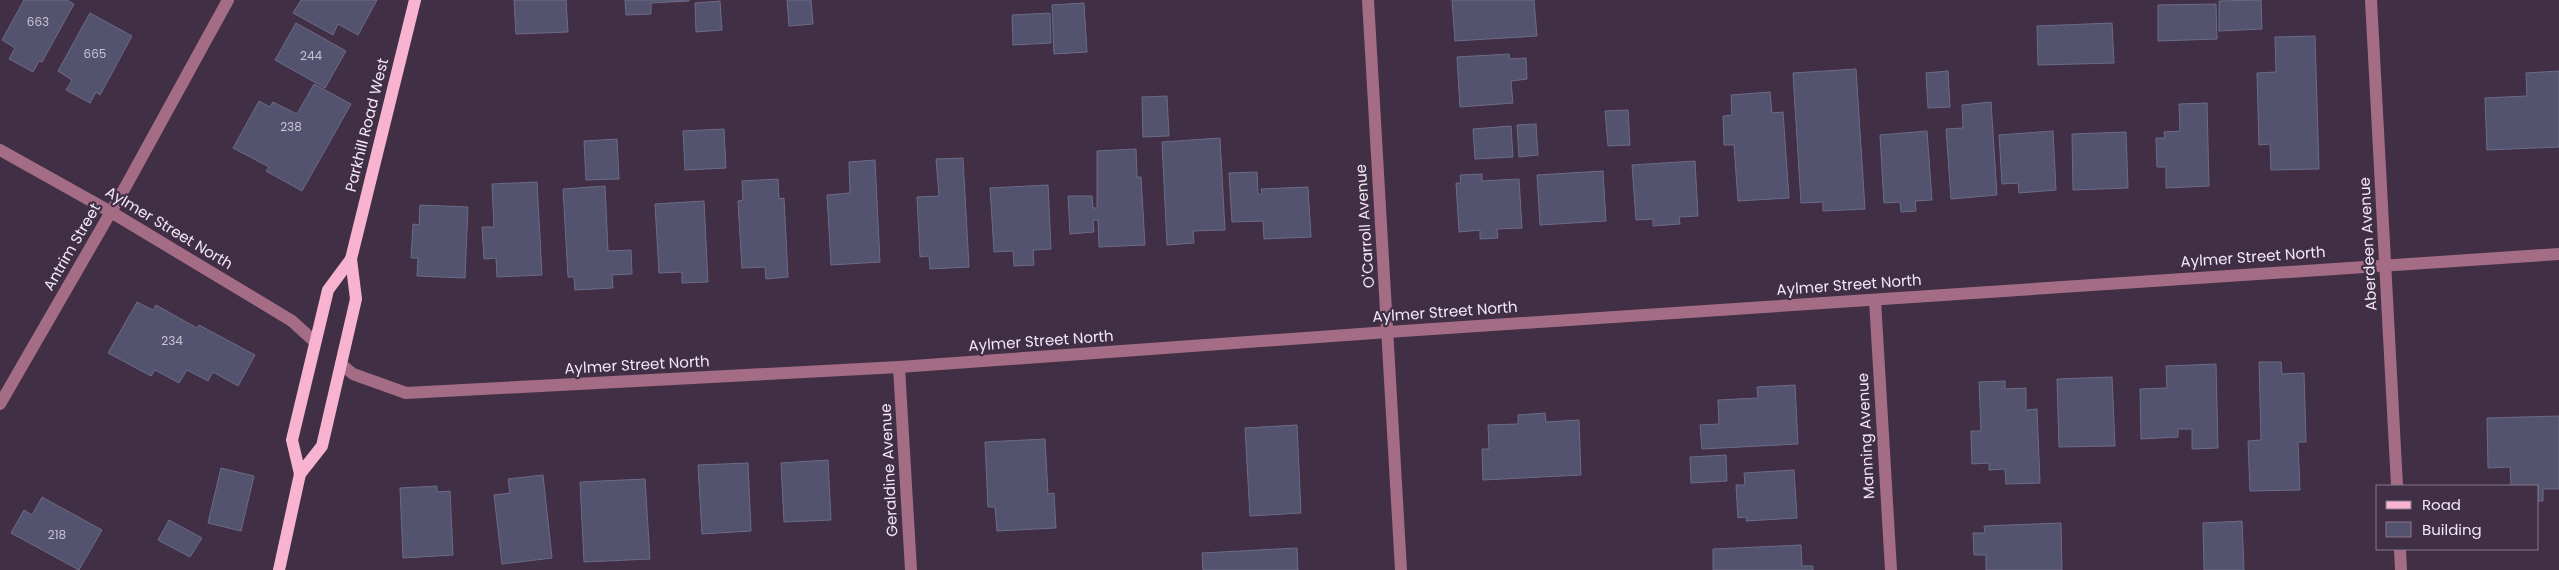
<svg xmlns="http://www.w3.org/2000/svg" width="2559" height="570" font-family="Poppins,sans-serif">
<style>
.building{fill:#54536f;stroke:#6c6b88}
.lines{fill:none;stroke-linecap:round;stroke-linejoin:round}
.minor{stroke:#a46d85;stroke-width:12}
.major{stroke:#f7b3d0;stroke-width:12}
.labels{text-anchor:middle;stroke-width:4.5;stroke-linejoin:round;paint-order:stroke}
.number-label{font-size:12px;fill:#cac2d4}
.street-label{font-size:15px;fill:#f2e7f5;stroke:#402f45}
</style>
<rect width="100%" height="100%" fill="#402f45"/>
<g class="building">
<polygon points="24,0 67,0 74,4 42,62 39,61 33,72 9,59 15,48 2,40"/>
<polygon points="301,0 377,0 358,35 338,24 333,35 293,13"/>
<polygon points="514,0 566,0 568,32 516,34"/>
<polygon points="625,0 689,0 689,1 651,3 651,14 626,15"/>
<polygon points="787,0 811,0 813,24 789,26"/>
<polygon points="1452,0 1534,0 1537,36 1455,41"/>
<polygon points="2261,0 2262,29 2219,31 2219,1"/>
<polygon points="720,1 722,30 696,32 695,3"/>
<polygon points="1084,3 1087,52 1054,54 1052,5"/>
<polygon points="2216,4 2217,39 2158,41 2158,5"/>
<polygon points="90,13 132,36 100,95 96,92 90,103 66,90 72,80 58,71"/>
<polygon points="1050,13 1051,43 1013,45 1012,15"/>
<polygon points="296,23 346,51 325,88 275,60"/>
<polygon points="2112,23 2114,63 2038,65 2037,26"/>
<polygon points="2315,36 2319,169 2271,170 2270,144 2259,145 2257,73 2276,72 2275,37"/>
<polygon points="1509,54 1510,59 1526,58 1527,79 1511,81 1513,103 1460,107 1457,57"/>
<polygon points="1856,69 1865,209 1823,211 1823,202 1801,203 1793,73"/>
<polygon points="1948,71 1950,107 1928,108 1926,73"/>
<polygon points="2559,71 2559,147 2487,150 2485,98 2527,96 2526,73"/>
<polygon points="314,84 351,104 302,191 266,171 269,167 233,148 259,101 270,107 273,102 297,114"/>
<polygon points="1770,92 1772,113 1783,112 1789,198 1738,201 1734,145 1724,145 1723,116 1732,115 1731,95"/>
<polygon points="1167,96 1169,136 1143,137 1142,97"/>
<polygon points="1991,102 1997,195 1951,199 1946,129 1963,128 1962,105"/>
<polygon points="2207,103 2209,186 2166,188 2166,167 2157,167 2156,138 2165,138 2164,132 2180,131 2179,104"/>
<polygon points="1628,110 1630,145 1608,146 1605,111"/>
<polygon points="1536,124 1538,155 1519,157 1517,125"/>
<polygon points="1511,126 1513,157 1475,159 1473,129"/>
<polygon points="724,129 726,168 685,170 683,131"/>
<polygon points="1927,131 1932,200 1915,201 1916,211 1901,212 1900,202 1884,203 1880,135"/>
<polygon points="2053,131 2056,190 2019,193 2018,183 2002,184 1999,135"/>
<polygon points="2126,132 2128,188 2073,190 2072,134"/>
<polygon points="1220,138 1225,230 1193,231 1194,243 1167,245 1162,142"/>
<polygon points="617,139 619,179 586,180 584,141"/>
<polygon points="1136,149 1137,177 1141,177 1145,245 1099,247 1098,220 1093,220 1094,232 1070,234 1068,196 1092,196 1093,208 1097,208 1097,151"/>
<polygon points="963,158 969,267 930,269 929,256 920,257 917,197 939,196 936,159"/>
<polygon points="875,160 880,262 831,265 827,195 850,193 849,162"/>
<polygon points="1695,161 1698,216 1679,217 1680,224 1653,226 1653,219 1636,220 1632,165"/>
<polygon points="1603,171 1606,221 1540,225 1537,175"/>
<polygon points="1257,172 1258,194 1262,194 1261,189 1308,187 1311,237 1264,239 1263,221 1232,222 1229,173"/>
<polygon points="1482,174 1482,181 1519,179 1522,228 1497,229 1498,238 1480,239 1480,230 1459,232 1456,183 1461,183 1460,175"/>
<polygon points="778,179 779,199 784,198 788,277 766,279 765,267 742,268 738,201 743,200 742,181"/>
<polygon points="537,182 542,275 497,277 496,258 484,259 482,227 494,227 492,184"/>
<polygon points="1048,185 1051,249 1033,250 1034,265 1014,266 1013,251 994,252 990,188"/>
<polygon points="605,186 608,251 631,250 632,274 612,275 613,288 575,290 574,277 568,277 563,189"/>
<polygon points="704,201 708,282 682,283 682,272 659,273 655,204"/>
<polygon points="420,205 468,207 465,278 417,276 418,258 411,258 413,224 419,225"/>
<polygon points="137,302 153,310 156,305 197,328 199,325 255,355 238,386 213,372 208,381 187,370 179,383 155,370 151,376 108,353"/>
<polygon points="2259,362 2281,362 2282,374 2304,373 2306,442 2298,442 2300,490 2250,491 2248,441 2261,440"/>
<polygon points="2216,364 2218,448 2192,449 2192,429 2178,429 2178,437 2141,439 2140,389 2167,388 2166,366"/>
<polygon points="2112,377 2115,446 2059,447 2057,379"/>
<polygon points="2005,381 2005,389 2026,388 2026,410 2037,409 2040,483 2006,484 2005,469 1989,470 1989,463 1972,464 1971,431 1981,431 1979,382"/>
<polygon points="1795,385 1798,444 1702,449 1700,425 1719,424 1718,400 1758,398 1757,387"/>
<polygon points="1545,413 1546,422 1579,420 1581,475 1483,480 1482,449 1489,449 1488,425 1518,424 1518,415"/>
<polygon points="2559,416 2559,489 2543,489 2543,501 2538,501 2538,486 2511,486 2510,467 2488,468 2487,418"/>
<polygon points="1297,425 1301,513 1250,516 1245,428"/>
<polygon points="1045,439 1048,494 1054,493 1056,528 997,531 995,507 988,507 985,442"/>
<polygon points="1726,455 1727,481 1691,483 1690,457"/>
<polygon points="828,460 831,520 784,522 781,463"/>
<polygon points="748,463 751,531 702,534 698,465"/>
<polygon points="221,468 254,476 241,531 208,523"/>
<polygon points="1794,470 1797,518 1746,521 1747,517 1738,518 1736,485 1745,485 1744,473"/>
<polygon points="543,475 552,558 502,564 494,495 510,493 508,479"/>
<polygon points="645,479 650,559 584,562 580,482"/>
<polygon points="437,486 437,492 450,491 453,555 403,558 400,488"/>
<polygon points="42,497 102,530 79,570 11,533 24,510 32,515"/>
<polygon points="169,520 202,538 190,557 158,540"/>
<polygon points="2242,521 2244,570 2204,570 2203,523"/>
<polygon points="2061,523 2062,570 1986,570 1986,555 1974,555 1973,533 1985,533 1984,526"/>
<polygon points="1801,545 1802,566 1813,566 1813,570 1713,570 1713,549"/>
<polygon points="1297,548 1298,570 1203,570 1202,553"/>
</g>
<g class="lines">
<g class="minor">
<polyline points="1368,0 1401,570"/>
<polyline points="2371,0 2397,486"/>
<polyline points="0,150 111,212 292,321 315,342"/>
<polyline points="1875,300 1891,570"/>
<polyline points="341,364 353,374 406,393 899,367 1388,332 2559,254"/>
<polyline points="899,367 911,570"/>
<polyline points="0,404 127,184 228,0"/>
<polyline points="2400,549 2401,570"/>
</g>
<g class="major">
<polyline points="300,474 292,440 328,290 351,259"/>
<polyline points="279,570 300,474 322,446 356,299 351,259 415,0"/>
</g>
</g>
<g class="labels">
<g class="number-label">
<text x="38" y="26">663</text>
<text x="95" y="58">665</text>
<text x="311" y="60">244</text>
<text x="291" y="131">238</text>
<text x="172" y="345">234</text>
<text x="57" y="539">218</text>
</g>
<g class="street-label">
<text transform="translate(367 125) rotate(-76)" y="5">Parkhill Road West</text>
<text transform="translate(1365 226) rotate(-94)" y="5">O'Carroll Avenue</text>
<text transform="translate(169 228) rotate(31)" y="5">Aylmer Street North</text>
<text transform="translate(2368 244) rotate(-93)" y="5">Aberdeen Avenue</text>
<text transform="translate(72 247) rotate(-60)" y="5">Antrim Street</text>
<text transform="translate(2253 257) rotate(-4)" y="5">Aylmer Street North</text>
<text transform="translate(1849 285) rotate(-4)" y="5">Aylmer Street North</text>
<text transform="translate(1445 312) rotate(-4)" y="5">Aylmer Street North</text>
<text transform="translate(1041 341) rotate(-4)" y="5">Aylmer Street North</text>
<text transform="translate(637 365) rotate(-3)" y="5">Aylmer Street North</text>
<text transform="translate(1866 436) rotate(-93)" y="5">Manning Avenue</text>
<text transform="translate(889 470) rotate(-93)" y="5">Geraldine Avenue</text>
</g>
</g>
<rect x="2376" y="485" width="162" height="65" fill="#402f45" stroke="#87798b"/>
<rect x="2386" y="501" width="25" height="8" fill="#f7b3d0" stroke="#87798b"/>
<text x="2422" y="510" font-size="15" fill="#f2e7f5">Road</text>
<rect x="2386" y="522" width="25" height="15" fill="#54536f" stroke="#87798b"/>
<text x="2422" y="535" font-size="15" fill="#f2e7f5">Building</text>
</svg>
